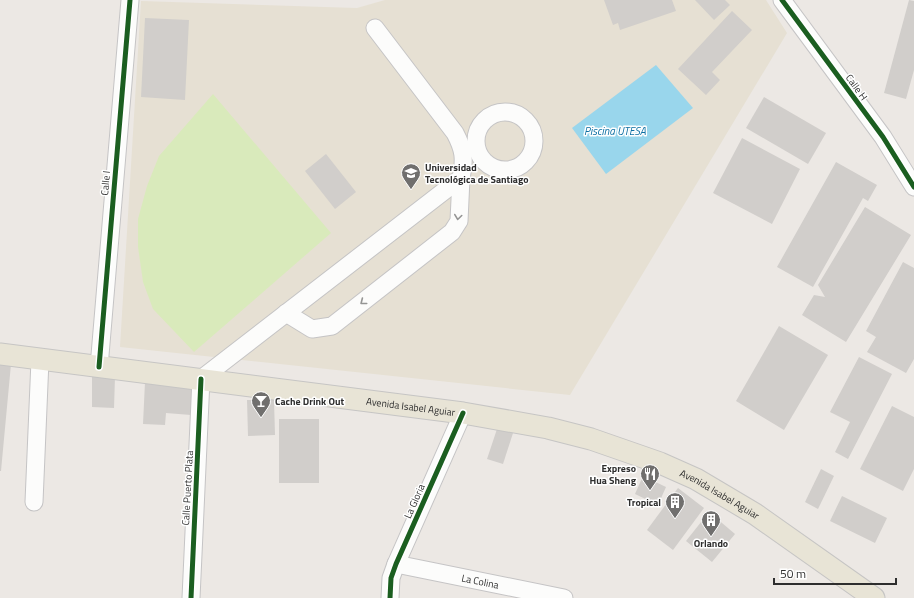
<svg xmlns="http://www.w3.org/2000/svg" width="914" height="598" font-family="'Titillium Web',sans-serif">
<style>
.education{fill:#e6e0d3}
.pitch{fill:#d9eabb}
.water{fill:#99d6ec}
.building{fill:#d1cecb}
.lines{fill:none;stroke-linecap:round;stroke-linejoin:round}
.minor-casing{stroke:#c5c4c5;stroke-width:19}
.major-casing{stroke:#c6c5c4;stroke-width:23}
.minor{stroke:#fcfcfb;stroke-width:17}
.major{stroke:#e8e4d6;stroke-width:21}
.cycleway-casing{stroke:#fff;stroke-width:8}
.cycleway{stroke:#1b5e20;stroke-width:5}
.oneway{stroke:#959594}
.labels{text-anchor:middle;stroke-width:3;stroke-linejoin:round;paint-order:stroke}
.street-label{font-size:10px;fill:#2e2e2e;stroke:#fff}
.poi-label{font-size:10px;font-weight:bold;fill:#2e2e2e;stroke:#fff;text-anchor:start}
.water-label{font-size:11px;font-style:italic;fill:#0d6fa3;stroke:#fff}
</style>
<rect width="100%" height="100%" fill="#ece8e4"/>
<polygon class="education" points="385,0 766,0 787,33 570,395 120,347 141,1 357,8"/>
<polygon class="pitch" points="213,94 331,233 194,352 153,309 143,282 138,247 138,219 147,186 159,156"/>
<polygon class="water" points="656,65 693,108 606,174 572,128"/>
<g class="building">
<polygon points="604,0 672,0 676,11 620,30 618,23 613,25"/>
<polygon points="695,0 725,0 730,5 714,20"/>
<polygon points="909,0 914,1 914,70 906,99 884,93"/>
<polygon points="732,11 752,30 712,72 720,80 706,95 678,69"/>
<polygon points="145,18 189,20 185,100 141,97"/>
<polygon points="764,97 826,133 808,164 746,128"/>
<polygon points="742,138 800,169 772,224 713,193"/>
<polygon points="326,154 356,192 335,209 305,171"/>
<polygon points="836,162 877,185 868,201 863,198 813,287 777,267"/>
<polygon points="865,207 911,235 846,342 802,315 814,295 825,297 818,285"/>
<polygon points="903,262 914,268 914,359 906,373 867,352 876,337 866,331"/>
<polygon points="779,326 828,355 784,430 736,401"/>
<polygon points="859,357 892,374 848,459 835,452 850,422 830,412"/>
<polygon points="0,363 11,364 1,471 0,471"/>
<polygon points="92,376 115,376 114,408 92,407"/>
<polygon points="145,382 192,384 191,415 166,413 165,425 143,424"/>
<polygon points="247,400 274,400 275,435 248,436"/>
<polygon points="892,406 914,417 914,469 903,491 860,469"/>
<rect x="279" y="419" width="40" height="64"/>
<polygon points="498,426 514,430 503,464 487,459"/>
<polygon points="821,469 834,476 818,509 805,502"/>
<polygon points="643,476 666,487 658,505 635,494"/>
<polygon points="678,488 704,508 673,550 647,530"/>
<polygon points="842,496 887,518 875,543 830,521"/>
<polygon points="709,512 735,534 712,562 686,541"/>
</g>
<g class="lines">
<defs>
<g id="minor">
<polyline points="782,0 883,137 914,187"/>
<circle cx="505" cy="141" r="29"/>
<polyline points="286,313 312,329 332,326 452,232 459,221 461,178"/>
<polyline points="99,367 130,0"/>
<polyline points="34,502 40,360"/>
<path id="s1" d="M396,564l168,34"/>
<path d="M191,598l10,-219 260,-201c4,-19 3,-28 -6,-45l-80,-105"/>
<polyline points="390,598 391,578 396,564 463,413"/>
</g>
<g id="major">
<path id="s2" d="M0,354l463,59 85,15 43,11 69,24 36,16 59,35 119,84"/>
</g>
</defs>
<use href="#minor" class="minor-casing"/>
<use href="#major" class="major-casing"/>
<use href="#minor" class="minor"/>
<use href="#major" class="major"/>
<defs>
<g id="cycleway">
<polyline points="782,0 883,137 914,187"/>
<polyline points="99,367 130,0"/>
<polyline points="191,598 201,379"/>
<polyline points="390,598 391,578 396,564 463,413"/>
</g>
</defs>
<use href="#cycleway" class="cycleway-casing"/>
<use href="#cycleway" class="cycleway"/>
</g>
<defs><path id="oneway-chevron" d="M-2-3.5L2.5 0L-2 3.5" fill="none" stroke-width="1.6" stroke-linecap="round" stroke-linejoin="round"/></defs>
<g class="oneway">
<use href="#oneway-chevron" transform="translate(458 217) rotate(98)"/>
<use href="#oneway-chevron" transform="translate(363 302) rotate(142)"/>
</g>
<defs>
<symbol id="university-pin" viewBox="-11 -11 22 30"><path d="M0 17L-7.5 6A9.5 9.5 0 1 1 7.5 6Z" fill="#706f6e" stroke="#fff"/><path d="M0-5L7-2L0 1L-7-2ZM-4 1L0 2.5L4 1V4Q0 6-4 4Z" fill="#fff"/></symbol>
<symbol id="bar-pin" viewBox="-11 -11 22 30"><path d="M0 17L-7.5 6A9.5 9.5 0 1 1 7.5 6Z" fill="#706f6e" stroke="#fff"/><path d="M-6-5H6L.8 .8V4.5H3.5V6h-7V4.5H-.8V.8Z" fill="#fff"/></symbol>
<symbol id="restaurant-pin" viewBox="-11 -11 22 30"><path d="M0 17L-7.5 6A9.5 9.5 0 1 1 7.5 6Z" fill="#706f6e" stroke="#fff"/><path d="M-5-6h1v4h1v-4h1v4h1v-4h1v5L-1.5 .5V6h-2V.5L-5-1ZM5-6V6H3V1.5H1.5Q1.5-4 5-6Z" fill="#fff"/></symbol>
<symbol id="building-pin" viewBox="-11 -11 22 30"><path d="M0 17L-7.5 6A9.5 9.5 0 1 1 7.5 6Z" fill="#706f6e" stroke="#fff"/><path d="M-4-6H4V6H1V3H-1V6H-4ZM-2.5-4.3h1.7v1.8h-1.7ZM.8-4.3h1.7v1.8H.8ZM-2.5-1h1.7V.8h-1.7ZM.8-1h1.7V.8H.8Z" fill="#fff"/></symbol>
</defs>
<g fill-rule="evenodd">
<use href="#university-pin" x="400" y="162" width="22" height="30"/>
<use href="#bar-pin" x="250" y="390" width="22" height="30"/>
<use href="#restaurant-pin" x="639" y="463" width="22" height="30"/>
<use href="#building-pin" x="664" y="491" width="22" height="30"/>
<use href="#building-pin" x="700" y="509" width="22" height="30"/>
</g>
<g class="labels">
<g class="street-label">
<text transform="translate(857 87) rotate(54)" y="4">Calle H</text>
<text transform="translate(105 183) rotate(-85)" y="4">Calle I</text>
<text dy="4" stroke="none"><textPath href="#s2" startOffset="414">Avenida Isabel Aguiar</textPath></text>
<text transform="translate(187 488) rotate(-87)" y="4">Calle Puerto Plata</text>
<text dy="4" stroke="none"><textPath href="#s2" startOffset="738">Avenida Isabel Aguiar</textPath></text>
<text transform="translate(414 501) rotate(-66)" y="4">La Gloria</text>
<text dy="4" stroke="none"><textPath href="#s1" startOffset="86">La Colina</textPath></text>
</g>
<g class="poi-label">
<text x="425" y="171">Universidad<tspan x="425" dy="12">Tecnológica de Santiago</tspan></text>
<text x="275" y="405">Cache Drink Out</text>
<text x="636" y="472" text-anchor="end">Expreso<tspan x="636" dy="12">Hua Sheng</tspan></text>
<text x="661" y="506" text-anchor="end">Tropical</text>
<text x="711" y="547" text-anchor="middle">Orlando</text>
</g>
<g class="water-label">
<text x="615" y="135">Piscina UTESA</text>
</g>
</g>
<path d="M774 578v6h122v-6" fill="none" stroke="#2e2e2e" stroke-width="2"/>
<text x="780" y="578" font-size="12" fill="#2e2e2e" stroke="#ffffff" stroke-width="3" paint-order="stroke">50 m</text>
</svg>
